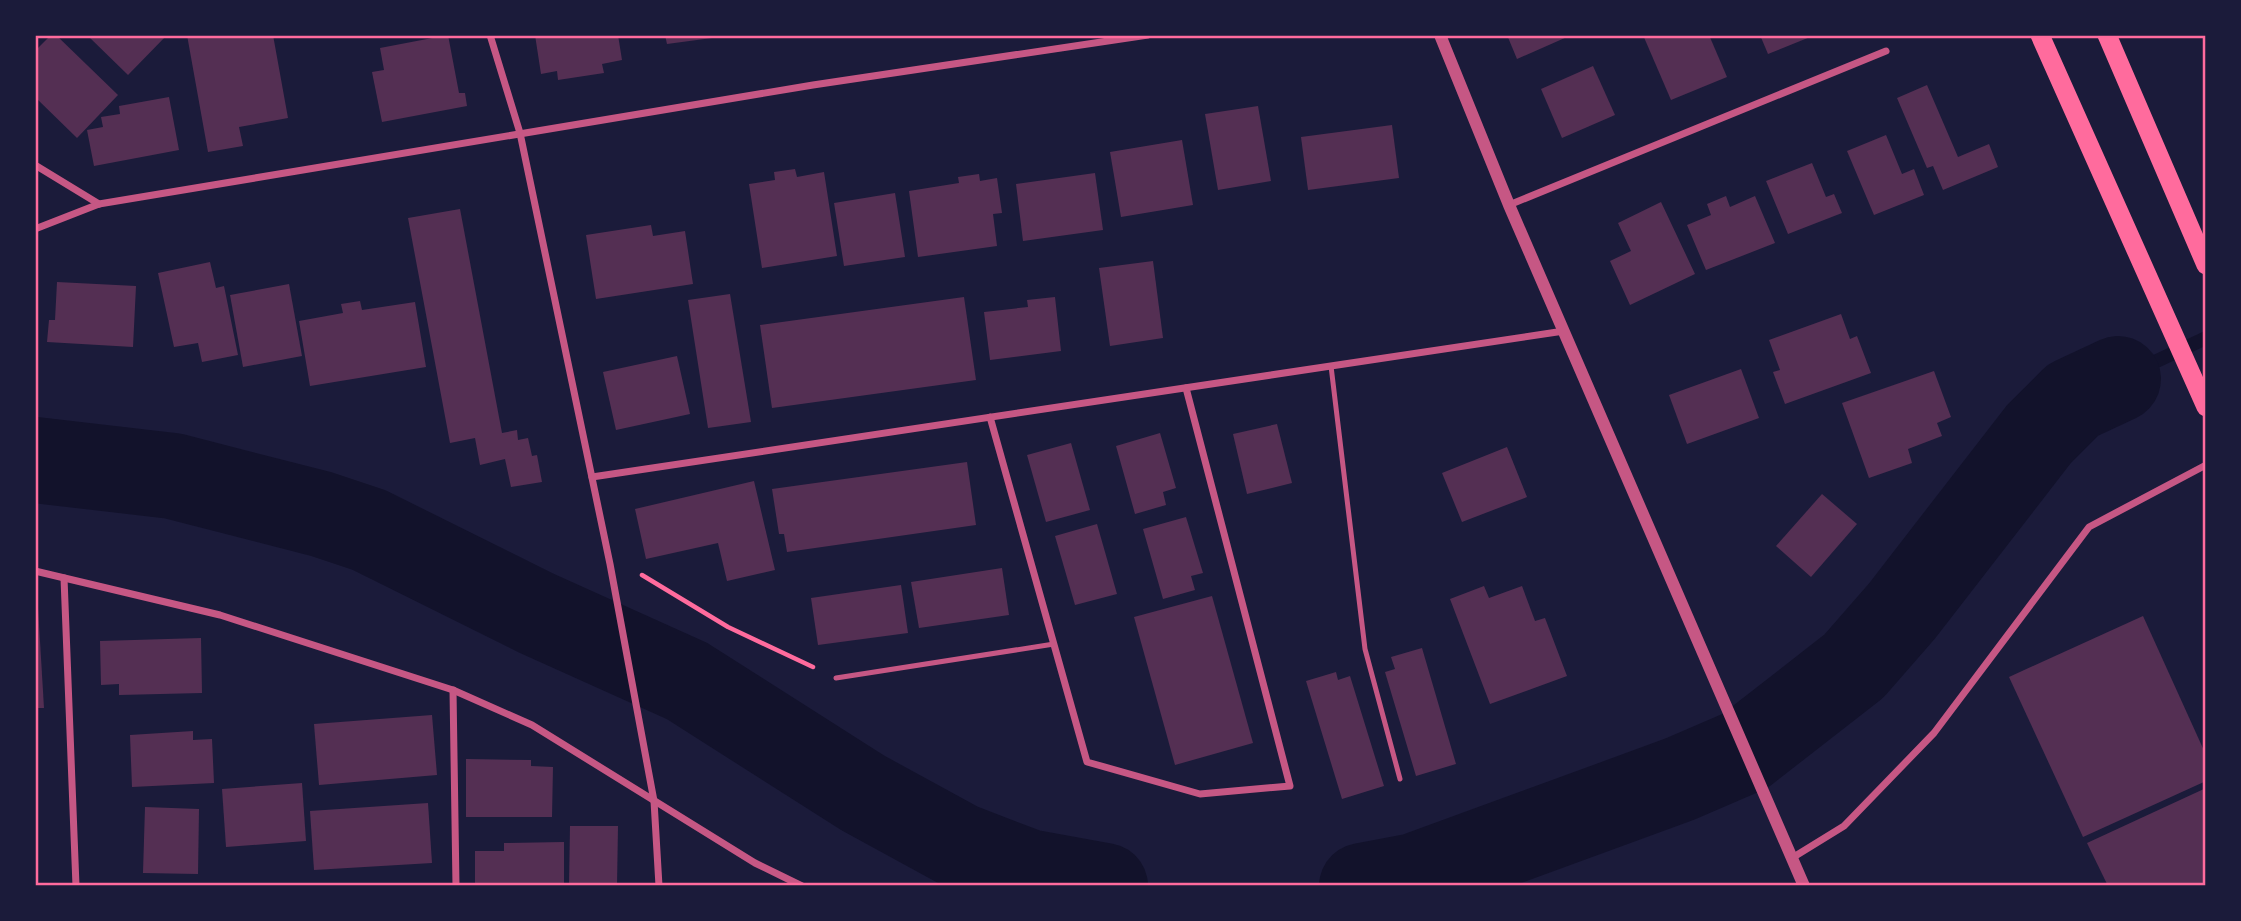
<svg xmlns="http://www.w3.org/2000/svg" width="2241" height="921" font-family="Figtree,sans-serif">
<style>
.lines{fill:none;stroke-linecap:round;stroke-linejoin:round}
.stream{stroke:#12122b;stroke-width:14}
.river{stroke:#12122b;stroke-width:86}
.building{fill:#542f53}
.path{stroke:#ff6b9d;stroke-width:4.5}
.service{stroke:#c65784;stroke-width:5}
.minor{stroke:#c65784;stroke-width:7}
.tertiary{stroke:#c65784;stroke-width:12}
.trunk{stroke:#ff6b9d;stroke-width:19}
.neatline{fill:none;stroke:#ff6b9d;stroke-width:2.5}
</style>
<rect width="100%" height="100%" fill="#1b1b3a"/>
<g class="lines">
<polyline class="stream" points="2118,379 2206,338"/>
<g class="river">
<polyline points="35,460 173,476 321,514 369,530 536,613 687,681 863,793 960,846 1028,872 1105,886"/>
<polyline points="1362,886 1415,876 1680,779 1745,751 1854,666 1902,611 2039,434 2073,400 2118,379"/>
</g>
</g>
<g class="building">
<polygon points="51,35 56,35 118,95 77,138 35,97 35,51"/>
<polygon points="87,35 167,35 128,75"/>
<polygon points="187,35 273,35 288,118 239,127 243,146 208,152"/>
<polygon points="448,35 459,93 465,93 467,106 382,122 372,72 384,70 380,48"/>
<polygon points="535,35 618,35 622,60 602,64 604,73 558,80 557,71 541,74"/>
<polygon points="665,35 712,35 712,38 667,44"/>
<polygon points="1507,35 1566,35 1567,37 1517,59"/>
<polygon points="1643,35 1709,35 1727,77 1671,100"/>
<polygon points="1760,35 1815,35 1768,54"/>
<polygon points="1593,66 1615,115 1562,138 1541,89"/>
<polygon points="1927,85 1958,157 1989,144 1998,167 1943,190 1933,166 1927,168 1897,98"/>
<polygon points="169,97 179,150 94,166 87,130 103,127 101,117 120,114 119,106"/>
<polygon points="1258,106 1271,181 1218,190 1205,114"/>
<polygon points="1392,125 1399,178 1308,190 1301,137"/>
<polygon points="1886,135 1902,174 1914,169 1924,195 1874,215 1847,151"/>
<polygon points="1182,140 1193,205 1121,217 1110,152"/>
<polygon points="1812,163 1826,197 1834,194 1842,213 1788,234 1766,181"/>
<polygon points="795,169 797,177 824,172 837,256 762,268 749,184 775,180 774,172"/>
<polygon points="1095,173 1103,230 1023,241 1016,184"/>
<polygon points="979,174 980,181 997,178 1002,213 993,214 997,246 918,257 909,191 959,183 958,177"/>
<polygon points="895,193 905,257 844,266 834,203"/>
<polygon points="1726,196 1730,207 1755,196 1775,243 1706,270 1687,225 1711,215 1707,204"/>
<polygon points="1661,202 1695,274 1630,305 1610,261 1631,251 1618,223"/>
<polygon points="460,209 502,433 517,430 518,440 528,438 532,456 537,455 542,482 511,487 505,459 480,465 475,438 450,443 408,218"/>
<polygon points="651,225 653,236 685,231 693,284 596,299 586,235"/>
<polygon points="1153,261 1163,338 1110,346 1099,268"/>
<polygon points="210,262 216,288 224,286 238,355 202,362 198,343 174,347 158,273"/>
<polygon points="57,282 136,286 133,347 47,342 49,320 55,320"/>
<polygon points="289,284 302,356 243,367 230,295"/>
<polygon points="730,294 751,422 708,428 688,300"/>
<polygon points="964,297 976,380 772,408 760,325"/>
<polygon points="1055,297 1061,351 990,360 984,312 1028,307 1027,300"/>
<polygon points="360,301 362,310 415,302 426,367 310,386 299,321 343,313 341,304"/>
<polygon points="1841,314 1850,339 1857,336 1871,373 1785,404 1773,372 1780,370 1769,340"/>
<polygon points="677,356 690,414 616,430 603,372"/>
<polygon points="1741,369 1759,418 1687,444 1669,395"/>
<polygon points="1934,371 1951,417 1937,423 1942,436 1908,449 1912,463 1869,478 1842,403"/>
<polygon points="1277,424 1292,483 1247,494 1233,434"/>
<polygon points="1160,433 1176,488 1163,492 1166,505 1135,514 1116,446"/>
<polygon points="1071,443 1090,510 1046,522 1027,455"/>
<polygon points="1507,447 1527,497 1462,522 1442,473"/>
<polygon points="967,462 976,525 787,552 784,534 779,534 772,489"/>
<polygon points="754,481 775,570 727,581 718,543 646,559 635,509"/>
<polygon points="1822,494 1857,524 1811,577 1776,546"/>
<polygon points="1186,517 1203,573 1191,576 1195,590 1163,599 1143,529"/>
<polygon points="1097,524 1117,594 1075,605 1055,536"/>
<polygon points="1002,568 1009,615 919,628 911,582"/>
<polygon points="901,585 908,633 818,645 811,598"/>
<polygon points="1484,586 1489,598 1522,586 1535,621 1545,618 1567,676 1490,704 1450,599"/>
<polygon points="35,591 37,591 44,708 35,708"/>
<polygon points="1212,596 1253,743 1175,765 1134,617"/>
<polygon points="2143,616 2206,755 2206,781 2083,837 2009,677"/>
<polygon points="201,638 202,693 119,695 119,684 101,685 100,641"/>
<polygon points="1422,648 1456,764 1416,776 1385,672 1395,669 1391,657"/>
<polygon points="1336,672 1338,680 1350,676 1384,786 1342,799 1306,681"/>
<polygon points="432,715 437,775 319,785 314,724"/>
<polygon points="193,731 193,740 212,739 214,783 132,787 130,735"/>
<polygon points="466,759 531,760 531,766 553,767 552,817 466,817"/>
<polygon points="302,783 306,841 226,847 222,789"/>
<polygon points="2206,788 2206,886 2108,886 2087,843"/>
<polygon points="428,803 432,863 314,870 310,811"/>
<polygon points="145,807 199,809 198,874 143,873"/>
<polygon points="570,826 618,826 617,886 569,886"/>
<polygon points="564,842 564,886 475,886 475,851 504,851 504,843"/>
</g>
<g class="lines">
<polyline class="path" points="642,575 728,627 813,667"/>
<g class="service">
<polyline points="1331,366 1365,649 1400,779"/>
<polyline points="836,678 1054,644"/>
</g>
<g class="minor">
<polyline points="490,35 520,133 610,564 654,801 659,886"/>
<polyline points="35,165 99,204"/>
<polyline points="1509,205 1886,51"/>
<polyline points="35,229 99,204 813,85 1148,35"/>
<polyline points="990,417 1087,762 1200,794 1290,786 1186,388"/>
<polyline points="592,477 1564,331"/>
<polyline points="35,571 220,615 453,690 532,725 755,863 802,886"/>
<polyline points="64,578 76,886"/>
<polyline points="453,690 456,886"/>
<polyline points="1792,858 1844,826 1934,733 2089,527 2206,465"/>
</g>
<polyline class="tertiary" points="1440,35 1509,205 1804,886"/>
<g class="trunk">
<polyline points="2040,35 2206,407"/>
<polyline points="2107,35 2206,265"/>
</g>
</g>
<rect width="2241" height="921" fill="none" stroke="#1b1b3a" stroke-width="74"/>
<rect x="37" y="37" width="2167" height="847" class="neatline"/>
</svg>
